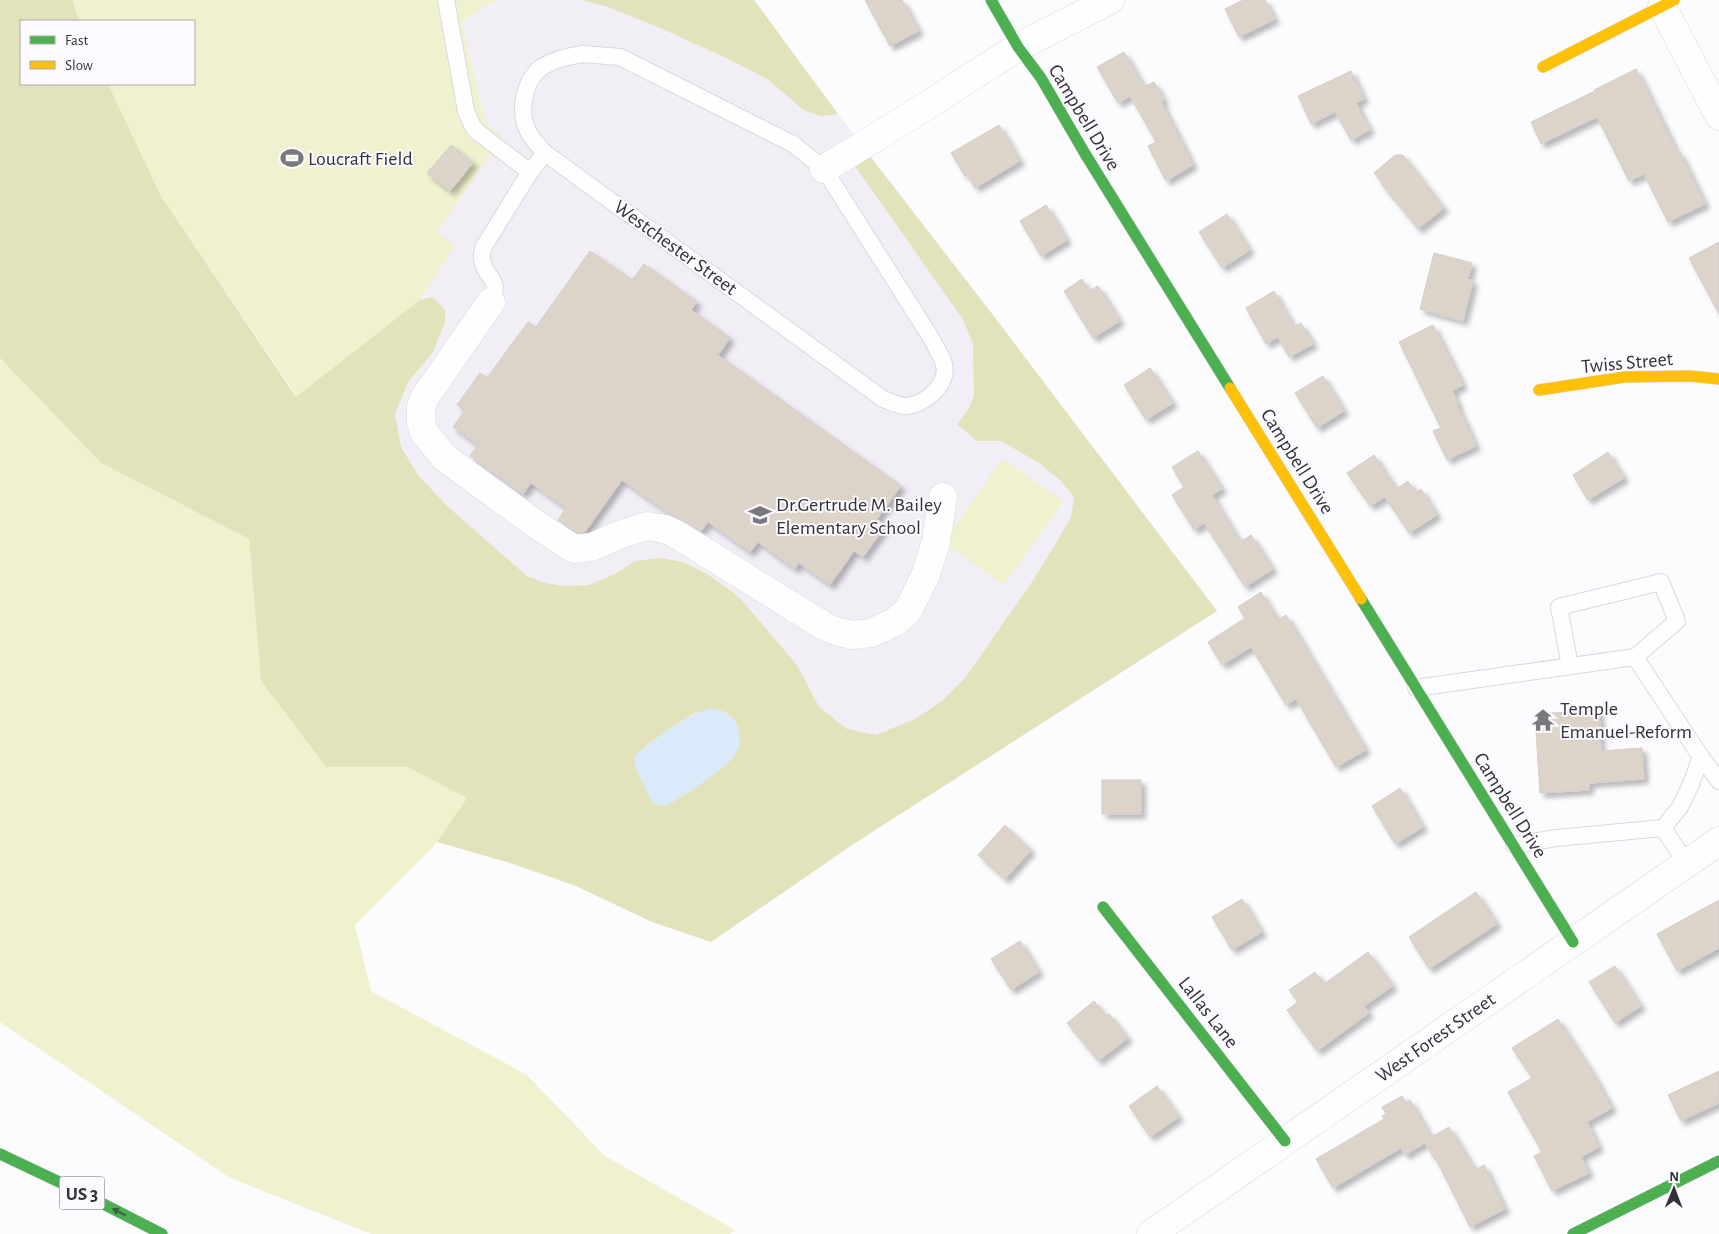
<svg xmlns="http://www.w3.org/2000/svg" width="1719" height="1234" font-family="'Alegreya Sans',sans-serif">
<style>
.built{fill:#f1eef6}
.green{fill:#f0f1cf}
.forest{fill:#e2e3bb;fill-rule:evenodd}
.water{fill:#daeafa}
.building{fill:#ddd4c9;stroke:#d1cecb;filter:url(#shadow)}
.lines{fill:none;stroke-linecap:round;stroke-linejoin:round}
.lane-casing{stroke:#dad8df;stroke-width:18}
.street-casing{stroke:#dad8df;stroke-width:29}
.fast-casing{stroke:#dad8df;stroke-width:12}
.slow-casing{stroke:#dad8df;stroke-width:12}
.lane{stroke:#fffeff;stroke-width:16}
.street{stroke:#fffeff;stroke-width:28}
.fast{stroke:#4caf50;stroke-width:11}
.slow{stroke:#ffc107;stroke-width:11}
.oneway{fill:#3c5d41}
.labels{text-anchor:middle;stroke-width:4;stroke-linejoin:round;paint-order:stroke}
.shield{fill:#fcfaff;stroke:#6f6d74;stroke-width:1}
.shield-label{font-size:19px;font-weight:bold;fill:#333139}
.street-label{font-size:20px;fill:#333139;stroke:#fcfaff}
.poi-label{font-size:20px;fill:#333139;stroke:#fcfaff;text-anchor:start}
</style>
<defs>
<filter id="shadow"><feDropShadow dx="4.5" dy="4.5" stdDeviation="2.5" flood-color="#0004"/></filter>
</defs>
<rect width="100%" height="100%" fill="#fcfbfe"/>
<polygon class="built" points="496,0 754,0 838,114 996,319 1217,611 855,843 711,942 297,397 454,246 436,232 461,195 485,122 462,22"/>
<g class="green">
<polygon points="73,0 496,0 462,22 485,122 502,137 437,232 454,246 420,300 297,397 161,196 108,84 194,84 194,21 79,21"/>
<polygon points="0,358 101,463 249,539 261,681 326,767 407,767 467,798 434,846 355,925 371,991 527,1075 605,1156 735,1230 730,1234 371,1234 230,1178 0,1022"/>
<polygon points="1002,459 1063,501 1004,585 944,543"/>
</g>
<g class="forest">
<path d="M0,0h73l6,21h-58v63h87l53,112 135,201 124,-97 13,-3 12,13v13l-12,29 -25,30 -13,32 6,33 17,28 29,31 80,70 18,7 19,3 25,-1 26,-11 20,-13 26,-3 22,4 24,12 32,23 58,68 22,42 28,22 29,6 41,-17 26,-18 22,-22 69,-99 37,-61 3,-21 -14,-17 -21,-17 -38,-22h-24l-20,-17 11,-14 6,-14 -1,-53 -11,-25 -107,-152 14,-11 127,164 221,292 -362,232 -144,99 -59,-20 -76,-36 -66,-23 -73,-21 30,-44 -60,-31h-81l-65,-86 -12,-142 -148,-76 -101,-105zM696,712l39,43c-22,20 -44,37 -70,51l-12,-3 -16,-32 -3,-14 14,-13z"/>
<polygon points="583,0 754,0 838,114 821,116 803,110 769,80 722,56 658,27 608,7"/>
</g>
<path class="water" d="M712,708c12,2 22,7 26,19 2,10 3,16 -2,26 -7,15 -56,45 -71,53l-12,-3 -16,-32 -3,-14c22,-20 49,-41 78,-49z"/>
<g class="building">
<polygon points="865,0 902,0 919,31 890,46"/>
<polygon points="1243,0 1265,0 1275,19 1239,37 1225,9"/>
<polygon points="1124,52 1144,87 1154,82 1164,100 1161,102 1193,165 1166,181 1148,146 1156,142 1130,96 1118,103 1097,67"/>
<polygon points="1636,69 1678,154 1680,153 1705,204 1668,222 1644,174 1629,181 1597,117 1541,144 1531,122 1595,91 1594,90"/>
<polygon points="1351,71 1364,99 1356,103 1370,130 1351,140 1335,112 1311,124 1298,96"/>
<polygon points="999,125 1020,161 975,188 967,174 965,176 951,153"/>
<polygon points="451,145 473,163 450,191 427,173"/>
<polygon points="1395,155 1403,155 1444,208 1418,229 1382,185 1383,184 1374,173"/>
<polygon points="1046,205 1067,240 1041,256 1020,221"/>
<polygon points="1227,214 1250,250 1222,268 1199,232"/>
<polygon points="1719,242 1719,314 1689,258"/>
<polygon points="590,251 632,280 644,264 697,302 691,310 730,338 718,355 901,486 877,519 886,526 863,557 854,551 830,585 799,563 795,569 758,542 750,552 708,522 701,531 670,514 622,480 585,532 578,533 558,520 566,508 531,483 523,494 470,456 478,445 453,427 465,410 457,405 480,373 487,378 528,322 536,327"/>
<polygon points="1434,253 1472,263 1468,279 1473,281 1463,321 1420,309"/>
<polygon points="1082,279 1089,291 1098,286 1120,321 1093,338 1064,291"/>
<polygon points="1274,291 1294,327 1301,323 1313,344 1289,357 1278,337 1266,344 1246,308"/>
<polygon points="1433,325 1463,385 1452,391 1458,404 1457,405 1476,446 1447,460 1433,431 1441,428 1399,342"/>
<polygon points="1150,368 1173,403 1146,420 1124,385"/>
<polygon points="1323,376 1344,411 1317,428 1295,393"/>
<polygon points="1198,451 1222,489 1212,495 1240,542 1251,535 1273,569 1245,587 1204,523 1194,530 1172,495 1184,487 1172,467"/>
<polygon points="1608,452 1624,478 1588,500 1573,475"/>
<polygon points="1374,455 1396,489 1408,481 1416,493 1421,489 1437,515 1409,533 1385,497 1370,506 1347,473"/>
<polygon points="1261,592 1278,620 1286,615 1366,750 1336,767 1296,699 1286,705 1251,647 1222,665 1208,642 1245,618 1238,607"/>
<polygon points="1599,710 1601,751 1642,748 1644,779 1589,783 1589,790 1540,793 1535,714"/>
<rect x="1102" y="780" width="39" height="34"/>
<polygon points="1400,788 1423,827 1395,844 1372,806"/>
<polygon points="1005,825 1031,850 1005,879 978,855"/>
<polygon points="1476,892 1497,924 1429,969 1409,937"/>
<polygon points="1242,899 1262,932 1232,950 1212,917"/>
<polygon points="1719,900 1719,948 1677,971 1657,934"/>
<polygon points="1020,941 1039,972 1011,990 991,959"/>
<polygon points="1368,952 1393,986 1364,1006 1369,1013 1317,1051 1287,1010 1298,1002 1289,990 1315,972 1324,984"/>
<polygon points="1615,966 1641,1006 1615,1023 1589,982"/>
<polygon points="1094,1001 1106,1016 1109,1014 1128,1038 1098,1061 1067,1023"/>
<polygon points="1558,1019 1593,1074 1612,1108 1587,1122 1599,1147 1581,1157 1589,1173 1552,1191 1534,1156 1542,1152 1508,1092 1532,1078 1512,1048"/>
<polygon points="1719,1071 1719,1103 1681,1121 1668,1095"/>
<polygon points="1157,1086 1179,1117 1150,1137 1129,1106"/>
<polygon points="1402,1096 1406,1103 1410,1100 1431,1137 1449,1127 1475,1170 1484,1165 1505,1209 1470,1227 1436,1159 1435,1160 1425,1143 1405,1155 1401,1148 1333,1188 1316,1159 1384,1119 1382,1116 1386,1114 1382,1107"/>
</g>
<g class="lines">
<defs>
<g id="lane">
<polyline points="446,0 466,111 473,127 479,133 530,172"/>
<path d="M583,54l37,3 173,87 31,25 109,172c3,8 10,16 11,24 5,20 -20,40 -38,41 -8,0 -16,-5 -23,-7l-338,-246c-6,-7 -13,-13 -17,-22 -10,-19 -4,-51 14,-64 13,-8 27,-11 41,-13z"/>
<path d="M491,302c11,-24 -5,-22 -9,-42 -1,-3 1,-9 1,-12l47,-76 15,-19"/>
<polyline points="1570,666 1559,607 1661,582 1677,621 1635,657"/>
<polyline points="1416,688 1635,657 1701,757 1719,781"/>
<polyline points="1663,828 1680,807 1691,784 1701,757"/>
<polyline points="1514,845 1556,838 1663,828 1686,863"/>
</g>
<g id="street">
<polyline points="1662,6 1719,116"/>
<polyline points="824,169 912,115 1018,47 1110,0"/>
<polyline points="491,302 425,397 421,406 421,421 424,432 445,458 537,525 574,549 592,547 619,535 647,526 665,529 676,534 824,626 838,632 853,635 871,633 895,622 908,611 926,574 936,542 943,497"/>
<polyline points="1151,1234 1719,841"/>
</g>
<g id="fast">
<polyline points="991,0 1018,47 1041,78 1084,152 1230,388"/>
<polyline points="1361,599 1573,942"/>
<polyline points="1103,907 1285,1141"/>
<polyline points="0,1154 74,1189 162,1234"/>
<polyline points="1573,1234 1719,1161"/>
</g>
<g id="slow">
<polyline points="1543,67 1674,0"/>
<polyline points="1230,388 1361,599"/>
<polyline points="1539,390 1625,377 1690,376 1719,379"/>
</g>
</defs>
<use href="#lane" class="lane-casing"/>
<use href="#street" class="street-casing"/>
<use href="#fast" class="fast-casing"/>
<use href="#slow" class="slow-casing"/>
<use href="#lane" class="lane"/>
<use href="#street" class="street"/>
<use href="#fast" class="fast"/>
<use href="#slow" class="slow"/>
</g>
<defs><path id="oneway-solid" d="M-6-.8H1V-3.2L6.5 0L1 3.2V.8H-6Z" transform="scale(1.25)"/></defs>
<use class="oneway" href="#oneway-solid" transform="translate(119 1212) rotate(-153)"/>
<defs>
<symbol id="stadium-bare" viewBox="-9 -9 18 18"><path d="M0-5a6.5 5 0 1 0 0 10a6.5 5 0 1 0 0-10ZM-3.5-1.8h7v3.6h-7Z" fill="#79787e" stroke="#fcfaff" stroke-width="2.5" paint-order="stroke"/></symbol>
<symbol id="school-bare" viewBox="-9 -9 18 18"><path d="M0-5L7-2L0 1L-7-2ZM-4 1L0 2.5L4 1V4Q0 6-4 4Z" fill="#79787e" stroke="#fcfaff" stroke-width="2.5" paint-order="stroke"/></symbol>
<symbol id="temple-bare" viewBox="-9 -9 18 18"><path d="M0-6L5-2H3V0L6.5 2.5H4V6H1.5V3h-3V6H-4V2.5H-6.5L-3 0V-2H-5Z" fill="#79787e" stroke="#fcfaff" stroke-width="2.5" paint-order="stroke"/></symbol>
</defs>
<g fill-rule="evenodd">
<use href="#stadium-bare" x="276" y="142" width="32" height="32"/>
<use href="#school-bare" x="744" y="499" width="32" height="32"/>
<use href="#temple-bare" x="1527" y="704" width="32" height="32"/>
</g>
<g class="labels">
<rect class="shield" x="59.5" y="1176.5" width="45" height="33" rx="4"/>
<g class="shield-label">
<text x="82" y="1200">US 3</text>
</g>
<g class="street-label">
<text transform="translate(1085 117) rotate(59)" y="7">Campbell Drive</text>
<text transform="translate(676 247) rotate(36)" y="7">Westchester Street</text>
<text transform="translate(1627 362) rotate(-5)" y="7">Twiss Street</text>
<text transform="translate(1298 461) rotate(58)" y="7">Campbell Drive</text>
<text transform="translate(1511 805) rotate(58)" y="7">Campbell Drive</text>
<text transform="translate(1209 1012) rotate(52)" y="7">Lallas Lane</text>
<text transform="translate(1435 1037) rotate(-35)" y="7">West Forest Street</text>
</g>
<g class="poi-label">
<text x="308" y="165">Loucraft Field</text>
<text x="776" y="511">Dr.Gertrude M. Bailey<tspan x="776" dy="23">Elementary School</tspan></text>
<text x="1560" y="715">Temple<tspan x="1560" dy="23">Emanuel-Reform</tspan></text>
</g>
</g>
<rect x="20" y="20" width="175" height="65" fill="#fcfaff" stroke="#acaab0"/>
<rect x="30" y="36" width="25" height="8" fill="#4caf50" stroke="#acaab0"/>
<text x="65" y="45" font-size="15" fill="#333139">Fast</text>
<rect x="30" y="61" width="25" height="8" fill="#ffc107" stroke="#acaab0"/>
<text x="65" y="70" font-size="15" fill="#333139">Slow</text>
<g transform="translate(1674 1189) rotate(1)" stroke="#fcfaff" stroke-width="4" paint-order="stroke">
<path d="M0-4L9 19L0 12L-9 19Z" fill="#333139"/>
<text y="-8" font-size="14" font-weight="bold" text-anchor="middle" fill="#333139">N</text>
</g>
</svg>
